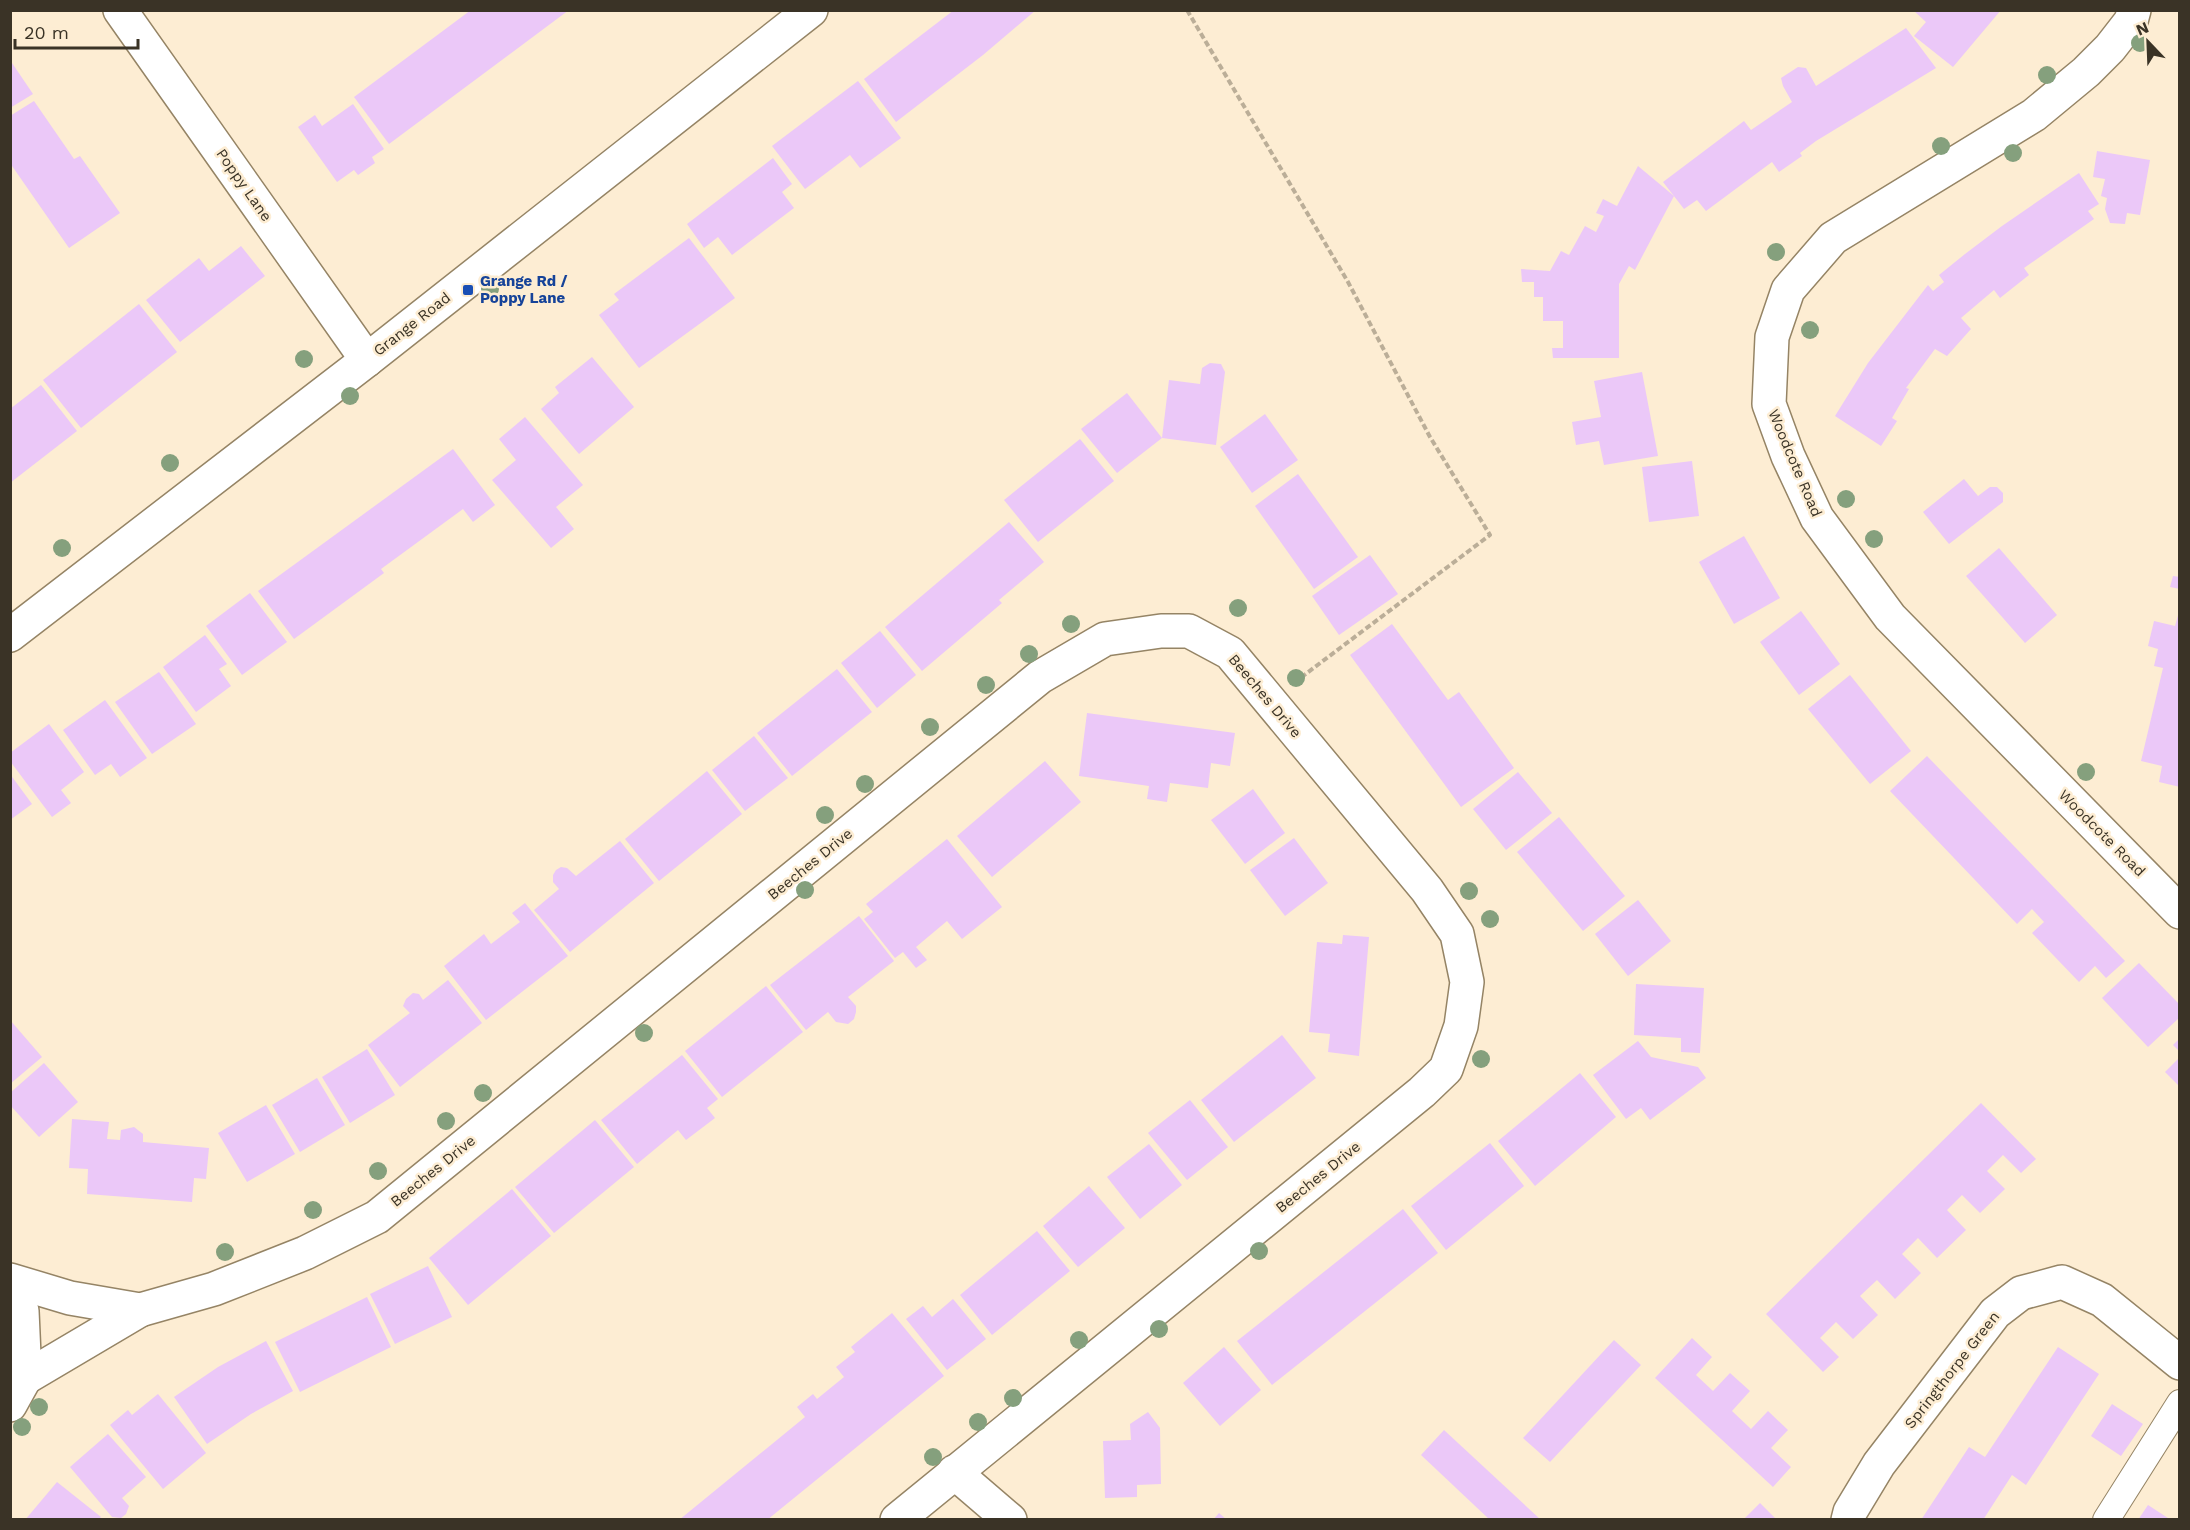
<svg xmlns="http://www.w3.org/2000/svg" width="2190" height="1530" font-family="'Work Sans',sans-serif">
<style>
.building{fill:#ebc8f8}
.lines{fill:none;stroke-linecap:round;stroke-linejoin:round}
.lane-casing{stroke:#958465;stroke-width:28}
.street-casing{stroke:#958465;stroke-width:36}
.path{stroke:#bbae98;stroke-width:4;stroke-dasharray:6 3;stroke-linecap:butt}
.lane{stroke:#fff;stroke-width:26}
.street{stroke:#fff;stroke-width:33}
.tree{fill:#85a07d}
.transit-dot{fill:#1a4fb4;stroke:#fdedd3;stroke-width:2}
.labels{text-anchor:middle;stroke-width:5;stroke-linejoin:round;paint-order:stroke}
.street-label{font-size:15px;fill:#3a3326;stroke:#fdedd3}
.transit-label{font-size:15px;font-weight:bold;fill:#164399;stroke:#fdedd3;text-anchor:start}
</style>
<rect width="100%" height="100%" fill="#fdedd3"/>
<g class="building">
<polygon points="471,10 569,10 389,144 354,97"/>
<polygon points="954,10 1036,10 983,55 896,122 864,79"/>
<polygon points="1913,10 2001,10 1953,67 1914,36 1926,22"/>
<polygon points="1906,28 1936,68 1816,141 1800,153 1802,156 1779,172 1772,162 1706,211 1697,200 1684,209 1663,182 1744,121 1751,130 1792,102 1783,86 1781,78 1798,67 1806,68 1816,86"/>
<polygon points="10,60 33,94 10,108"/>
<polygon points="858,81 901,138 860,168 850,155 805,189 772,146"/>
<polygon points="34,101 74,159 80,156 120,213 69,248 10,163 10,116"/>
<polygon points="353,104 384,149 372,157 375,163 358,175 354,170 337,182 298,127 315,115 322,126"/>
<polygon points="2097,151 2150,160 2140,215 2127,213 2125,224 2110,223 2105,209 2107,198 2101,196 2105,179 2093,177"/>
<polygon points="773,158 792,184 782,192 794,208 732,255 718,237 704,248 687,224"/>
<polygon points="1638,166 1674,196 1635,270 1629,266 1619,284 1619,358 1553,358 1552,348 1563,348 1563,321 1543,321 1543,297 1534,297 1534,282 1522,282 1521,269 1550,271 1561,251 1569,255 1585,226 1596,232 1604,216 1596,213 1603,199 1617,206"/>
<polygon points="2079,173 2099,204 2088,211 2094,219 2024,268 2029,275 2000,298 1994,290 1961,318 1971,329 1947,356 1935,349 1906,388 1909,389 1892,418 1897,421 1881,446 1835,416 1868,363 1928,285 1933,291 1944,282 1939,275 1965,254 2002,226"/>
<polygon points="689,238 735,298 639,368 599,315 619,300 614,294"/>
<polygon points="241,246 265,276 180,342 146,300 199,258 209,271"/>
<polygon points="139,304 177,352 81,428 43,380"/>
<polygon points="592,357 634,407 579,454 541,409 559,393 555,387"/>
<polygon points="1210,363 1221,364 1225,372 1216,445 1162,438 1117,473 1081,429 1127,393 1162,438 1169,380 1200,384 1202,368"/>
<polygon points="1642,372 1658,456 1604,465 1599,441 1576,445 1572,422 1601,417 1594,381"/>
<polygon points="41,385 77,431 10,483 10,409"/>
<polygon points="1265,414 1298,460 1252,493 1220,447"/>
<polygon points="525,417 583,485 556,507 574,529 551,548 492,480 516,460 499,439"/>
<polygon points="1080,439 1114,481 1038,542 1004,500"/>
<polygon points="453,449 495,505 473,522 463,509 381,569 384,573 294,639 258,591"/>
<polygon points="1692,461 1699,516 1649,522 1642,467"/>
<polygon points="1298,474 1358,557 1314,589 1255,506"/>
<polygon points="1964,479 1978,496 1990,487 1997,487 2003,493 2003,502 1949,544 1923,512"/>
<polygon points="1009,522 1044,562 999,600 1002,603 922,671 885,627"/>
<polygon points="1744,536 1780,598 1734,624 1699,562"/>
<polygon points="1999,548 2057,615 2025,643 1966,576"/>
<polygon points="1370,555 1398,594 1339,635 1312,596"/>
<polygon points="2173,576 2180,577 2180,589 2170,587"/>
<polygon points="250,593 287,642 242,675 206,626"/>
<polygon points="1801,611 1840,664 1799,695 1760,642"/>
<polygon points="2179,612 2180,613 2180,787 2159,782 2162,766 2141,761 2163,668 2154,666 2158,649 2148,646 2154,621 2175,626"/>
<polygon points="1392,624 1448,700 1459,692 1514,768 1461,807 1350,655"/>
<polygon points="880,631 916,675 877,708 841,663"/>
<polygon points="205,635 227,664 219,669 231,686 196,712 163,667"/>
<polygon points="837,669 872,712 792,776 757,733"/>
<polygon points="159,672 196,724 152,754 115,702"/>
<polygon points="1850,675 1911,751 1870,784 1808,709"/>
<polygon points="105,700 147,758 120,777 111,764 95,775 63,730"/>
<polygon points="1087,713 1235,733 1230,766 1211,763 1208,788 1170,783 1167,802 1147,799 1149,786 1079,776"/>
<polygon points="49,724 84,772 61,790 71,803 52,817 10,761 10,753"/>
<polygon points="754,736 788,778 745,811 712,770"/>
<polygon points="1927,756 2125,961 2106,978 2095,966 2079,982 2032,933 2044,922 2032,909 2017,924 1890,791"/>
<polygon points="1045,761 1081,802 992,877 957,836"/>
<polygon points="707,771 742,814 659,881 625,839"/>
<polygon points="1518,772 1552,813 1506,850 1473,809"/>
<polygon points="10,774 32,804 10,820"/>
<polygon points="1253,789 1285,833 1245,864 1211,820"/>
<polygon points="1559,817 1625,896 1583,931 1517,852"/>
<polygon points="1294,838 1328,883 1285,916 1250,870"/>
<polygon points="947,839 1002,907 962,939 947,921 916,947 927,960 916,968 903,952 895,958 864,919 873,912 866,904"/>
<polygon points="620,841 654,883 570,952 534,910 559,889 553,882 553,875 556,870 561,867 567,868 576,876"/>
<polygon points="1638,900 1671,941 1628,976 1595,934"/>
<polygon points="525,903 568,956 486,1020 444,966 484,934 491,944 520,922 512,913"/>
<polygon points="859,916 894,961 848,997 856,1006 856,1012 854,1019 848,1024 836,1022 828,1012 806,1030 770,985"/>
<polygon points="1343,935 1369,937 1359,1056 1328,1052 1330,1034 1309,1032 1317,942 1342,944"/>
<polygon points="2139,963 2180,1005 2180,1017 2148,1047 2102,998"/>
<polygon points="448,980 482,1023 400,1087 368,1045 410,1013 403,1006 406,999 413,993 419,994 423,1000"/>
<polygon points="1636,984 1704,988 1700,1053 1681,1052 1681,1038 1634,1035"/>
<polygon points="766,986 803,1032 722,1097 685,1051"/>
<polygon points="10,1020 42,1057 10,1084"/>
<polygon points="1282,1035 1316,1078 1234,1142 1201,1100"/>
<polygon points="2180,1038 2180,1052 2173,1045"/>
<polygon points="1638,1041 1651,1057 1698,1067 1706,1078 1650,1120 1641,1108 1626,1119 1593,1075"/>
<polygon points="367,1049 395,1095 350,1123 322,1077"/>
<polygon points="682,1055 718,1099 707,1108 715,1118 686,1140 678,1130 637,1164 601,1120"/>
<polygon points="2180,1057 2180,1087 2165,1072"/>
<polygon points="44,1063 78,1102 39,1137 10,1105 10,1093"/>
<polygon points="1580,1073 1616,1117 1535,1186 1498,1141"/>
<polygon points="317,1078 345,1125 300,1152 272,1105"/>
<polygon points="1190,1100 1228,1147 1187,1180 1148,1133"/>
<polygon points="1981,1103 2036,1159 2021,1173 2003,1155 1987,1171 2005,1189 1980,1213 1962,1195 1947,1210 1966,1230 1937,1258 1918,1238 1902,1254 1921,1273 1895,1299 1877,1280 1860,1296 1878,1315 1853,1339 1836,1322 1820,1338 1839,1357 1823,1372 1766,1314"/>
<polygon points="266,1105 295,1154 247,1182 218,1133"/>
<polygon points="72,1119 109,1122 107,1139 120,1140 121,1130 134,1127 143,1134 143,1142 209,1148 206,1179 194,1178 192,1202 87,1194 88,1169 69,1168"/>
<polygon points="595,1120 634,1167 554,1233 515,1187"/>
<polygon points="1490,1143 1524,1186 1446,1250 1411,1206"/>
<polygon points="1149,1144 1182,1185 1140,1219 1107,1177"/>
<polygon points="1089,1186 1125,1228 1078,1267 1043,1226"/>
<polygon points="512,1189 551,1236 468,1305 429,1258"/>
<polygon points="1403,1209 1438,1253 1272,1385 1237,1341"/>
<polygon points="1037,1231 1070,1271 992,1335 960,1295"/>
<polygon points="428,1266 452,1317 395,1344 370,1294"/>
<polygon points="367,1297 391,1347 300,1392 275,1342"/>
<polygon points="953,1299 986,1339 947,1370 906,1319 923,1306 932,1317"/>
<polygon points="892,1313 944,1376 767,1520 679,1520 805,1417 797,1407 813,1394 817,1399 844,1377 836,1367 855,1352 851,1347"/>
<polygon points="1692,1338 1712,1357 1696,1375 1713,1391 1730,1373 1750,1391 1732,1411 1751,1429 1768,1411 1788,1430 1771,1448 1791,1467 1773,1487 1655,1378"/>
<polygon points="1614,1340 1641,1365 1550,1462 1523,1438"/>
<polygon points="266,1341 293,1391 251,1414 207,1444 174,1397 218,1367"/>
<polygon points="1224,1347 1261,1390 1220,1426 1183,1383"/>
<polygon points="2058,1347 2099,1374 2026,1485 2012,1475 1983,1520 1921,1520 1969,1447 1985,1457"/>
<polygon points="158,1394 206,1453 163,1489 110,1425 128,1410 132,1415"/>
<polygon points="2112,1404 2143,1424 2121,1456 2091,1436"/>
<polygon points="1148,1412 1160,1428 1161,1484 1137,1485 1137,1497 1105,1498 1103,1441 1131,1440 1130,1424"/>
<polygon points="1444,1430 1541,1520 1490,1520 1421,1455"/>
<polygon points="108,1434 146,1477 122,1498 129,1506 126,1514 121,1518 112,1517 70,1467"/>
<polygon points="57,1482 101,1517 98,1520 25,1520"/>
<polygon points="1760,1503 1777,1520 1743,1520"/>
<polygon points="2148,1505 2171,1520 2138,1520"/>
<polygon points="1219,1513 1227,1520 1213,1520"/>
</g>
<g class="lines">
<defs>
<polyline id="lane" points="2106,1520 2180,1403"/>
<g id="street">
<polyline points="120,10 367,360"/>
<polyline points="2134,10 2131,21 2110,48 2086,72 2034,115 1833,238 1788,290 1772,337 1769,404 1788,456 1817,518 1890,617 2180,912"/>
<polyline points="10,635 367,360 811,10"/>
<polyline points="10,1280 70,1298 140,1310 214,1289 305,1253 377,1217 1040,677 1105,639 1161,631 1189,631 1230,653 1427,890 1457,934 1467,982 1461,1026 1446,1069 1422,1092 897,1520"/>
<polyline points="10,1284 22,1311 25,1378 10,1405"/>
<polyline points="25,1378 140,1310"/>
<polyline points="954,1472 1010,1520"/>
<polyline points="1848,1520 1850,1512 1879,1464 1995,1313 2021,1293 2062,1282 2102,1300 2180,1363"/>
</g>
</defs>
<use href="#lane" class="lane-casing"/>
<use href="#street" class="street-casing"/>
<polyline class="path" points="1187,10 1348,282 1430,437 1490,535 1299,679"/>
<use href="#lane" class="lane"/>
<use href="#street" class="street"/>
</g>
<g class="tree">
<circle cx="2140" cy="43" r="9"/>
<circle cx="2047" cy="75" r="9"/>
<circle cx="1941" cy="146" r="9"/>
<circle cx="2013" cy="153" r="9"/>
<circle cx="1776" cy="252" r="9"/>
<circle cx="490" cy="289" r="9"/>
<circle cx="1810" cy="330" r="9"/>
<circle cx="304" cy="359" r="9"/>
<circle cx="350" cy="396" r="9"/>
<circle cx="170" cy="463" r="9"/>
<circle cx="1846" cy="499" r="9"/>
<circle cx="1874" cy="539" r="9"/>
<circle cx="62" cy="548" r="9"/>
<circle cx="1238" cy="608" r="9"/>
<circle cx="1071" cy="624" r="9"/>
<circle cx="1029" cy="654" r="9"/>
<circle cx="1296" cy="678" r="9"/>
<circle cx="986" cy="685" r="9"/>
<circle cx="930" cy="727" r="9"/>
<circle cx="2086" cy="772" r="9"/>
<circle cx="865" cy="784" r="9"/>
<circle cx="825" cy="815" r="9"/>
<circle cx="805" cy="890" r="9"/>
<circle cx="1469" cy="891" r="9"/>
<circle cx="1490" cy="919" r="9"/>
<circle cx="644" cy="1033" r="9"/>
<circle cx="1481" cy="1059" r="9"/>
<circle cx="483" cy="1093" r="9"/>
<circle cx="446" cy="1121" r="9"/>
<circle cx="378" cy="1171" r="9"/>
<circle cx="313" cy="1210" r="9"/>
<circle cx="1259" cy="1251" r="9"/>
<circle cx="225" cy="1252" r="9"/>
<circle cx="1159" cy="1329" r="9"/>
<circle cx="1079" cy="1340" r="9"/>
<circle cx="1013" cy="1398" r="9"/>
<circle cx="39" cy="1407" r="9"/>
<circle cx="978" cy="1422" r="9"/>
<circle cx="22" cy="1427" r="9"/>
<circle cx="933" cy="1457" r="9"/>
</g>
<rect class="transit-dot" x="462" y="284" width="12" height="12" rx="3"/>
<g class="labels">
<g class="street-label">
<text transform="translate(244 185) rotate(55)" y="5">Poppy Lane</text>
<text transform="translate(412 324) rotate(-38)" y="5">Grange Road</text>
<text transform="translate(1795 463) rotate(67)" y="5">Woodcote Road</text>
<text transform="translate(1265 696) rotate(50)" y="5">Beeches Drive</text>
<text transform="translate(2102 833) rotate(45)" y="5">Woodcote Road</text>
<text transform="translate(810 864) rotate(-39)" y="5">Beeches Drive</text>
<text transform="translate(433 1171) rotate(-39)" y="5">Beeches Drive</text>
<text transform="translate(1318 1177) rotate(-39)" y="5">Beeches Drive</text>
<text transform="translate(1952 1370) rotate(-52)" y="5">Springthorpe Green</text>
</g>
<g class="transit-label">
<text x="480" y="286">Grange Rd /<tspan x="480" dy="17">Poppy Lane</tspan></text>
</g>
</g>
<rect width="2190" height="1530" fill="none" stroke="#3a3326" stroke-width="24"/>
<g transform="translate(2148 42) rotate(337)" stroke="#fdedd3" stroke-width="4.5" paint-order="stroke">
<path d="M0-4.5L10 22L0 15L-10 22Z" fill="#3a3326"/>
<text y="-9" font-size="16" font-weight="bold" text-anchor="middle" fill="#3a3326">N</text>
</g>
<path d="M15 39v9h123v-9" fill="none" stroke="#3a3326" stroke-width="3"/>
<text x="24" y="39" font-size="18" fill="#3a3326" stroke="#fdedd3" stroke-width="4.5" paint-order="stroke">20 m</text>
</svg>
